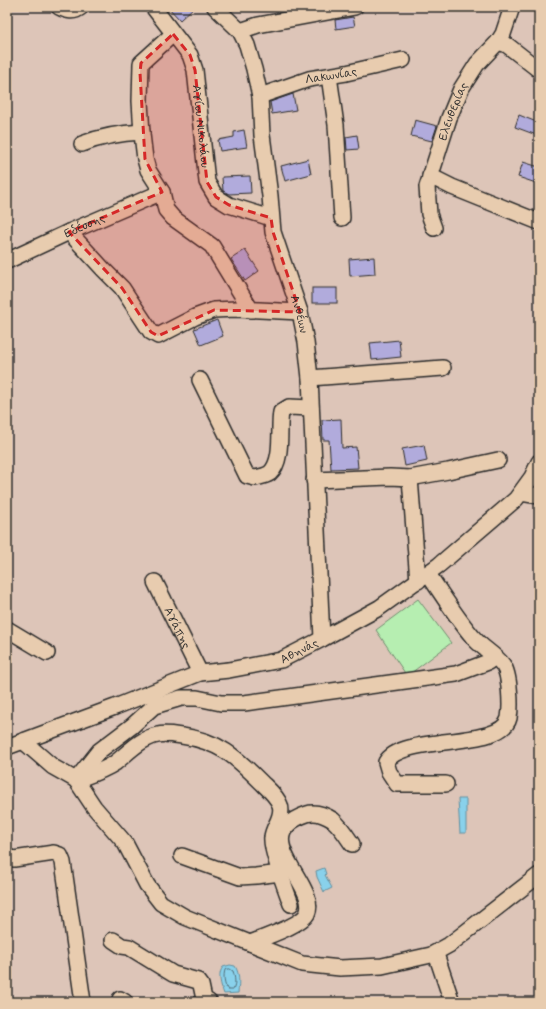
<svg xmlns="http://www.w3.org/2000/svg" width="546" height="1009" font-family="Mynerve,sans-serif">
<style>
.green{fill:#b6eeb1;stroke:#708c6e}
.water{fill:#89d1eb;stroke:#638f9e}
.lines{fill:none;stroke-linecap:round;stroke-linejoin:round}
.shore{stroke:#516d78;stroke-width:1}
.building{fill:#b1abdc;stroke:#2b2b2b}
.minor-casing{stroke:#2b2b2b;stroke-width:18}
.minor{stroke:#e8ccaf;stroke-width:15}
.marked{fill:#d62828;fill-opacity:0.2;stroke:#d62828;stroke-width:3;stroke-dasharray:8 5;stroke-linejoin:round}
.labels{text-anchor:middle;stroke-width:3;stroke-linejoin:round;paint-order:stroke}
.street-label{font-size:12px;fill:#2b2b2b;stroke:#e8ccaf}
</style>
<rect width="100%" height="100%" fill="#ddc5b8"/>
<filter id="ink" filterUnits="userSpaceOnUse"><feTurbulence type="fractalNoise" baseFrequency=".025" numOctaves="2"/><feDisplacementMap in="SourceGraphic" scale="8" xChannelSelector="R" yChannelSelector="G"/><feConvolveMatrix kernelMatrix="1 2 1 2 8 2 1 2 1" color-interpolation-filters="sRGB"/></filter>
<g filter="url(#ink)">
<polygon class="green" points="418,599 451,643 407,676 376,630"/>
<g class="water">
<polygon points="458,799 466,799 466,833 460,833"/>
<polygon points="324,868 326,874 325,875 332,888 324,892 317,877 316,871"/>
<path d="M230,965l5,1c5,8 4,17 3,27l-14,1c-3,-8 -7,-20 -1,-27z"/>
</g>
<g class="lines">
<path class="shore" d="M230,969l3,2c2,6 3,14 0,19h-5c-4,-4 -5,-15 -3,-20z"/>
</g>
<g class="building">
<polygon points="168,7 194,7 180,20"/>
<polygon points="353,17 355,26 336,29 335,20"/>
<polygon points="293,94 296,110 272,114 270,102"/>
<polygon points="519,115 539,123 539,136 515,127"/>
<polygon points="415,120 437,126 432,141 411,136"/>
<polygon points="244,130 247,147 220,151 218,140 234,137 234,132"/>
<polygon points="357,135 359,149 347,150 346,137"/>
<polygon points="308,159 311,174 285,181 281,166"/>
<polygon points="523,162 539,167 539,184 518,177"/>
<polygon points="250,176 251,193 229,194 223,191 222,177"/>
<polygon points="245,250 259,271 245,281 231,259"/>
<polygon points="374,257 375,274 350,276 349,259"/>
<rect x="312" y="288" width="25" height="15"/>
<polygon points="217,320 223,336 201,345 194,329"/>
<polygon points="399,340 401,357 372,360 370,343"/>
<polygon points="341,419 342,448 356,447 358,468 331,469 329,440 323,440 322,420"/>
<polygon points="424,445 427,461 405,466 402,449"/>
</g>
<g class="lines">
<defs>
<g id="minor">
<path d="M59,7c8,4 15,6 22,0"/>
<path id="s1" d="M153,7l37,48 5,15 12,112 9,15 13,8 42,13"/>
<path id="s2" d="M215,7l25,24 7,14 7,24 6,27 2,39 8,61 3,36 27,80 6,30 4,36 12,261"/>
<polyline points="240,31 258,25 355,7"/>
<polyline points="173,34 141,63 140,101 142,134 145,159 148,170 162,192 166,210 173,218 212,246 251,310"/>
<polyline points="498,42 507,45 539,70"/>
<polyline points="329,76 336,125 342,218"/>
<path id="s3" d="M260,96l49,-17 37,-6 57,-13"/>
<path d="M82,144c20,-8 39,-11 60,-12"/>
<polyline points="430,176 452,187 539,222"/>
<path id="s4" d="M434,228l-5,-14 -2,-27 22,-69 12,-29 16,-25 21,-22 5,-8 9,-27"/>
<polyline points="69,232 104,270 122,288 151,332 158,336 195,317 214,310 236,309 300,312"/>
<path id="s5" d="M7,261l62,-29 93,-40"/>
<polyline points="310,378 443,368"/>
<path d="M200,380l47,96 8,2c5,-1 11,-2 15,-5 14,-13 8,-44 11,-61l8,-5 22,1"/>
<polyline points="410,478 418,581"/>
<polyline points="314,480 390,477 410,478 448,471 498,460"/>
<polyline points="521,493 539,496"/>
<path d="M428,574c14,20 28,43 44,62 8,11 23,18 31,29 7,9 8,42 6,53 -7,32 -106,15 -123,44l3,10 8,12h49"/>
<path id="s6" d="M155,582l45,91"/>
<polyline points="7,629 47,653"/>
<polyline points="494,657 488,662 456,674 244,703 221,703 197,698 181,698 154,706 132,726 99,751 76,780 94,807 125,843 147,885 161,903 185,917 302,964 340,968 382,966 431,955 449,945 539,875"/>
<path d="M23,741l30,26 23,13c14,-5 27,-9 39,-17 13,-10 26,-25 43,-28 7,-2 17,0 24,1 37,5 54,21 79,46 6,6 16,14 19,23 4,12 -7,21 -8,32 -2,11 14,53 19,67"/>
<path id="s7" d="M7,747l108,-40 85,-34 29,-3 52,-10 41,-21 57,-31 60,-43 77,-66 16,-22 7,-15"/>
<polyline points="182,856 240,877 256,876 281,873"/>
<polyline points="7,857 14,859 54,853 60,855 63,862 83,1002"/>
<polyline points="113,940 122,946 129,947 173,974 198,981 201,985 204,999 209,1002"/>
<path d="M250,943c13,-5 51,-18 57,-29 14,-29 -64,-78 0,-100 9,-3 18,1 26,6 8,7 13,15 19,24"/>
<polyline points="436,954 452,1002"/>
<polyline points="120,999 125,1002"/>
</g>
</defs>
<use href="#minor" class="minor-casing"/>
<use href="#minor" class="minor"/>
</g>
</g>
<path class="marked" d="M173,34l17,21 5,15 12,112 9,15 13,8 42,13 2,14 27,80 -86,-2 -56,26 -7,-4 -29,-44 -53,-56 93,-40 -17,-33 -5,-86 1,-10z"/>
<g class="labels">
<g class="street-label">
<text dy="4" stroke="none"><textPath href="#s3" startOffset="74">Λακωνίας</textPath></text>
<text dy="4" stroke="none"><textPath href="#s4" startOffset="122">Ελευθερίας</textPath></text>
<text dy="4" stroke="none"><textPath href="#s1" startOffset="133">Αγίου Νικολάου</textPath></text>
<text dy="4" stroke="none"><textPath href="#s5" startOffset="85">Εδέσσης</textPath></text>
<text dy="4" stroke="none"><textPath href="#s2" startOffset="326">Ανθέων</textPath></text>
<text dy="4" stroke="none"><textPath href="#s6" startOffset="51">Αγάπης</textPath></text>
<text dy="4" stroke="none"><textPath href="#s7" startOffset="309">Αθηνάς</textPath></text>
</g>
</g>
<rect width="546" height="1009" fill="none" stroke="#e8ccaf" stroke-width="24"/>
<rect x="12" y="12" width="522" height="985" fill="none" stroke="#2b2b2b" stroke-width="1.5" filter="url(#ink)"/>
</svg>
